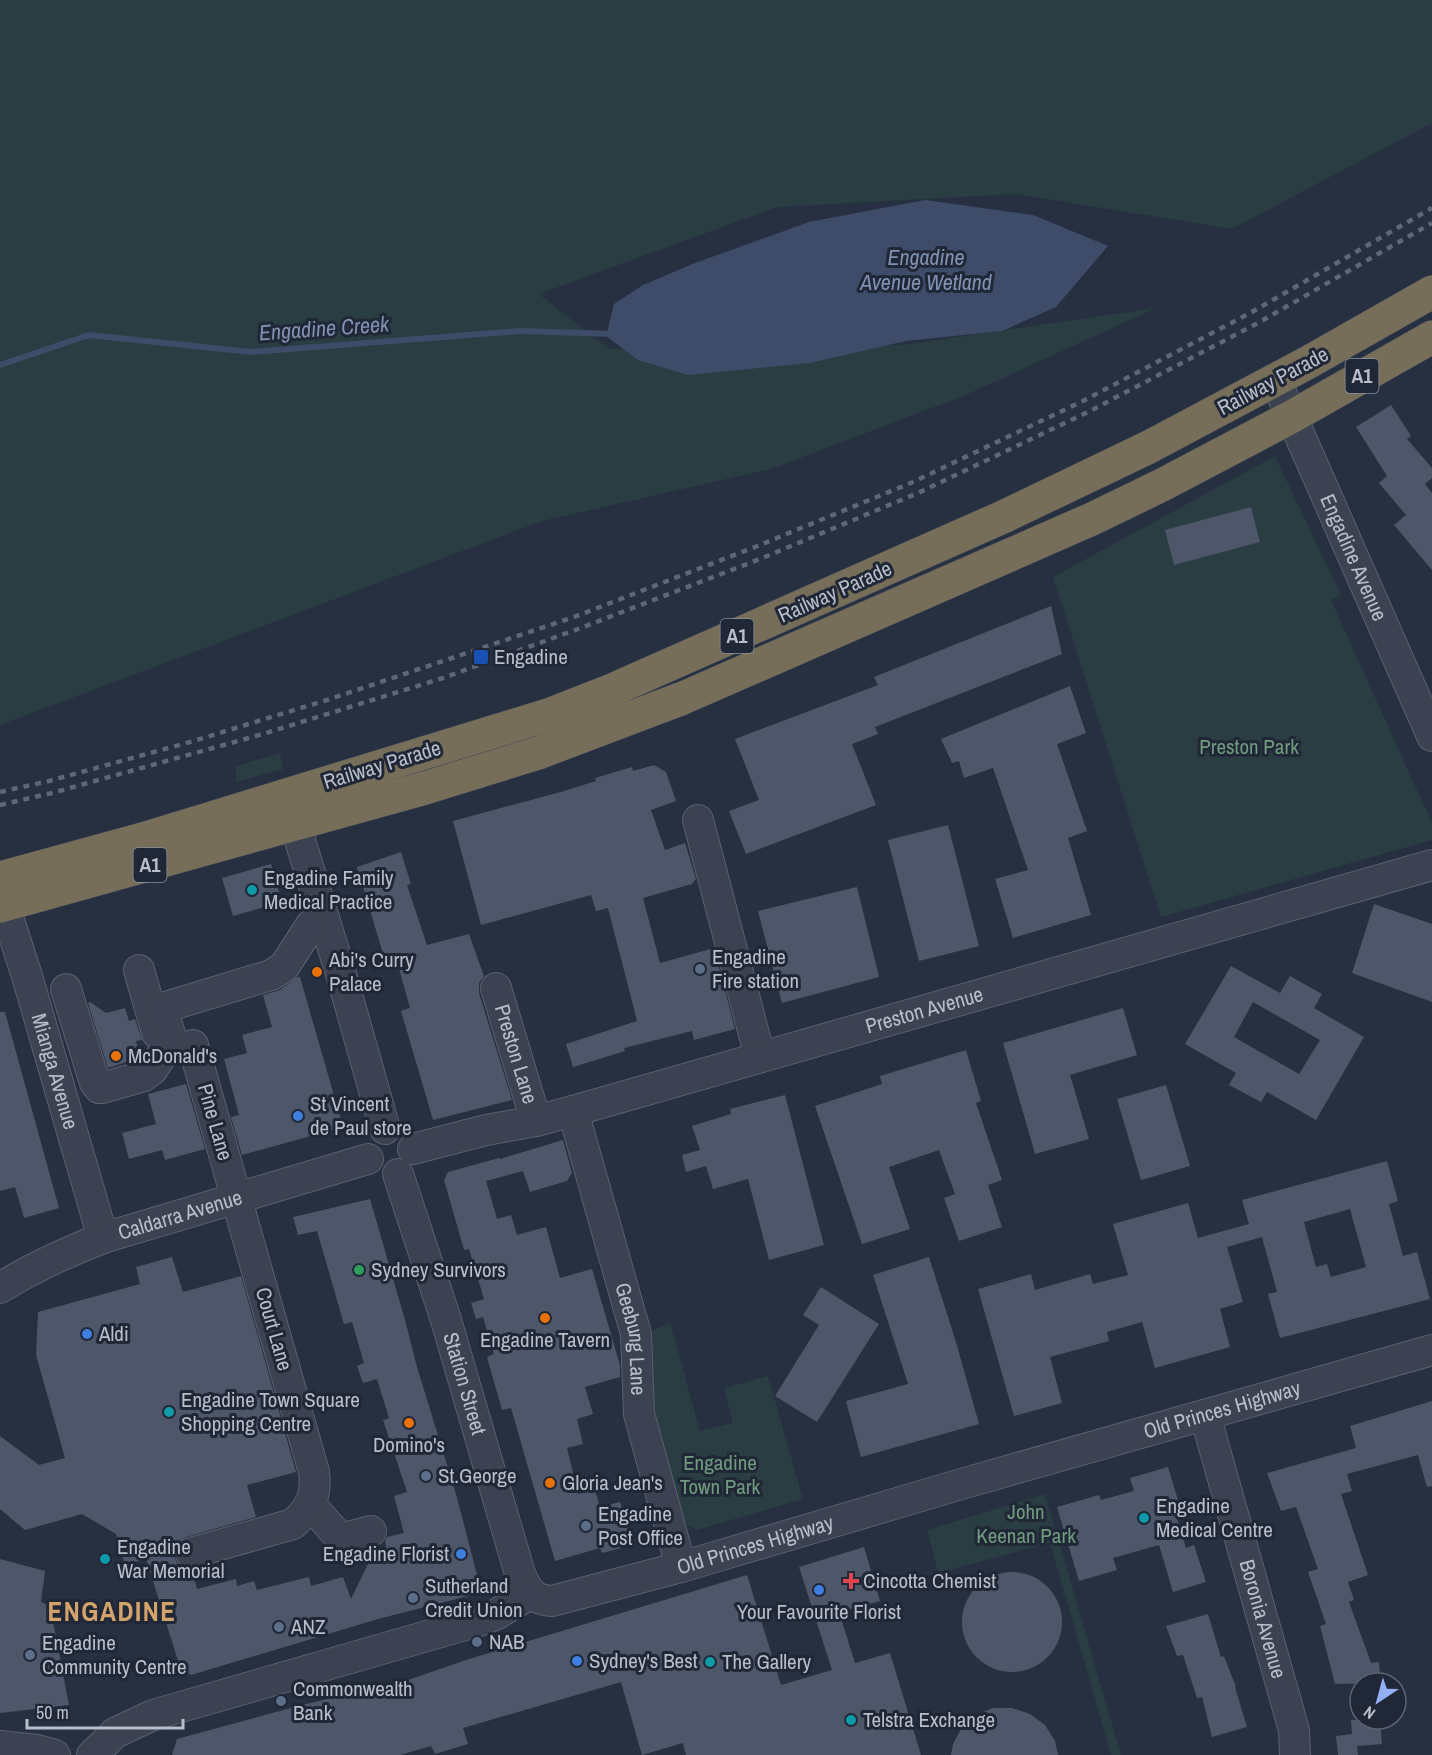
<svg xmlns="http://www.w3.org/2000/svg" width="1432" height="1755" font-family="'Archivo Narrow',sans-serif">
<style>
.green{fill:#293d42}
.water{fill:#3e4c69}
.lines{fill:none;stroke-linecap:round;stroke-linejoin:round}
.stream{stroke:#3e4c69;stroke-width:6}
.building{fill:#4e566a;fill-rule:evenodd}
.minor-casing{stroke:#5a606e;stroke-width:32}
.highway-casing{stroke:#464d5b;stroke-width:34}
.minor{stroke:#3c4251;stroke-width:30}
.highway{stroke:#776e59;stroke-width:33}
.rail{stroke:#5e6678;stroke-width:4.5;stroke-dasharray:6 6;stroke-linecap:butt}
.transit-dot{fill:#1a4fb4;stroke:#202736;stroke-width:2}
.culture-dot{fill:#0f9aa8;stroke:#202736;stroke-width:2}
.service-dot{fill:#5c6f8a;stroke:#202736;stroke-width:2}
.food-dot{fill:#e8710a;stroke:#202736;stroke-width:2}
.shop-dot{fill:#3f7fe0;stroke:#202736;stroke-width:2}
.leisure-dot{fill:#2e9e5b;stroke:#202736;stroke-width:2}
.health-dot{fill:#e0444e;stroke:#202736;stroke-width:2}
.labels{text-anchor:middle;stroke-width:6;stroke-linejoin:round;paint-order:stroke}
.shield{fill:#202736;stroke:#8b919e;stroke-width:1.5}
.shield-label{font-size:20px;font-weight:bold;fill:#b9becb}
.street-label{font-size:21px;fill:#b9becb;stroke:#202736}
.poi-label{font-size:21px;fill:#b9becb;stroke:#202736;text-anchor:start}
.park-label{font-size:21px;fill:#709b7e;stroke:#202736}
.water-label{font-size:22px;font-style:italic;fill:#8191b1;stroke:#202736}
.district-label{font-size:27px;font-weight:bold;letter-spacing:1.5px;fill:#d3a36c;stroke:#202736}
</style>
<rect width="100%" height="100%" fill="#273041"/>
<g class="green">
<polygon points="0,0 1432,0 1432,123 1232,229 1016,194 777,207 539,294 609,349 903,345 1156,308 966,395 771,469 542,521 0,725"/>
<polygon points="1275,456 1341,595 1331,600 1432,823 1432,840 1161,917 1053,577"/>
<polygon points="280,753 283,769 236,782 236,766"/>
<polygon points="670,1322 700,1431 733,1423 724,1388 768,1376 803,1499 697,1530 676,1519 649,1419 643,1335"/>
<polygon points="1045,1494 1121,1755 1111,1755 1050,1543 938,1573 927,1530"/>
</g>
<polygon class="water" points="925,200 1033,215 1108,246 1056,307 1002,331 906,341 810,363 688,375 638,360 606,336 614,304 643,285 695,263 809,222"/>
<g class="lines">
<polyline class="stream" points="0,365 89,335 251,352 521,331 613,334"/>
</g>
<g class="building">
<polygon points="1391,405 1411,436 1407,439 1432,468 1432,478 1425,484 1432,493 1432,570 1394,525 1406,515 1379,483 1387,476 1356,427"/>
<polygon points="1251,507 1260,542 1174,565 1165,530"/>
<polygon points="1051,606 1062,654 875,727 878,734 852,744 876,805 746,854 729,811 759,800 735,739 878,685 874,677"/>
<polygon points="1070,686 1086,733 1057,744 1087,831 1068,838 1091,915 1013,938 995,879 1028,870 993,768 964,778 959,761 952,763 941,739"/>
<polygon points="654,765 666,772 676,801 651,810 665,850 685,843 696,879 692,884 643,898 660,963 714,948 735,1029 694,1040 692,1031 624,1048 625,1051 573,1067 566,1044 637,1021 608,908 596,911 591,895 481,925 453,821 564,791 596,781 595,778 632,767 633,771"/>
<polygon points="948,825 979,946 919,961 888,840"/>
<polygon points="401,852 411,884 407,885 427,945 469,934 484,976 479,983 479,993 512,1100 433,1120 401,1011 410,1008 395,954 384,957 357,867"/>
<polygon points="271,864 282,902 233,916 222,878"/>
<polygon points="857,887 879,977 782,1003 758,911"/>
<polygon points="1374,904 1432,924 1432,1002 1352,973"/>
<path d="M1231,966l49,27 10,-17 32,18 -8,14 50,29 -48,83 -49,-28 -6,10 -32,-17 7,-12 -51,-29zM1253,1002l67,38 -21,34 -65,-37z"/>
<polygon points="297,977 300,977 343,1127 242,1155 231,1117 239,1115 224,1059 247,1053 242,1035 272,1027 263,995 280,990"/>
<polygon points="90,1002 106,1013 125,1008 129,1021 135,1019 142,1040 136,1041 140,1056 139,1058 108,1068 88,1003"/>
<polygon points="1123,1008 1137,1055 1070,1075 1089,1139 1035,1154 1003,1043"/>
<polygon points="0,1012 5,1012 59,1208 24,1218 15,1187 0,1191"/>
<polygon points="966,1050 981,1101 976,1103 1002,1180 988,1185 1002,1227 959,1241 944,1198 955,1194 939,1150 889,1167 910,1229 862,1244 815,1106 882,1084 880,1076"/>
<polygon points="186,1084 205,1149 165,1160 162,1150 129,1159 122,1133 156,1124 148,1094"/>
<polygon points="1166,1085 1190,1166 1141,1180 1117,1099"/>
<polygon points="785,1095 824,1245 769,1260 748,1179 713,1189 706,1166 686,1172 682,1155 700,1150 692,1126 731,1114 730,1109"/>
<polygon points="563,1140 572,1173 567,1181 530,1192 523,1171 486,1181 497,1219 511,1215 517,1235 546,1227 560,1278 592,1269 620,1365 620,1377 585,1387 593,1414 577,1419 583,1444 567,1448 578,1494 595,1490 600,1507 620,1502 633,1545 602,1553 600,1548 555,1561 511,1408 502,1410 498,1396 487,1357 494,1354 483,1317 476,1319 471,1303 484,1299 469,1249 464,1250 444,1180 448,1172 499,1158 500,1159"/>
<path d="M1387,1161l11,40 -9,3 14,52 14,-4 13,47 -150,39 -12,-44 9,-2 -15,-55 -35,10 16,55 -23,7 10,38 -75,21 -13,-46 -35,10 2,9 -59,16 12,46 -48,13 -36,-127 53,-15 4,16 55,-16 3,10 35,-9 -15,-51 75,-21 10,35 51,-14 -7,-24zM1350,1209l16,58 -35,10 -4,-13 -11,3 -12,-45z"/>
<polygon points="370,1199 405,1320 417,1367 456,1494 480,1586 476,1594 378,1619 191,1675 180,1667 146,1559 125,1565 116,1534 82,1514 25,1530 0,1509 0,1436 39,1465 65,1458 36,1355 38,1312 140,1284 136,1267 172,1257 183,1292 241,1276 296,1472 247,1485 256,1517 186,1537 179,1541 174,1548 175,1558 179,1566 186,1570 192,1570 197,1589 236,1579 237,1586 254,1581 257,1590 309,1577 311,1586 343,1577 351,1599 368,1564 388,1557 385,1540 387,1537 404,1533 394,1496 407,1492 383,1420 389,1418 377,1379 363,1383 357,1366 364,1363 352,1322 344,1324 317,1231 298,1235 293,1217"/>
<polygon points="929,1257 956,1342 979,1424 861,1457 846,1401 908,1384 873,1275"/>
<polygon points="821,1287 879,1324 817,1422 775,1396 819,1325 803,1315"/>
<polygon points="1432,1401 1432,1486 1427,1487 1418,1455 1347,1474 1352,1491 1341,1494 1368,1575 1348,1582 1354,1600 1349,1602 1371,1663 1379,1662 1381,1683 1335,1684 1320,1626 1326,1624 1308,1572 1318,1569 1296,1507 1281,1511 1267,1473 1356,1448 1350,1426"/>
<polygon points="1168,1467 1178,1500 1172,1502 1186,1548 1194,1545 1206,1582 1173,1592 1159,1545 1113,1558 1117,1570 1079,1581 1057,1507 1099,1495 1101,1500 1134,1491 1130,1478"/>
<polygon points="864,1547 880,1601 839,1612 855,1663 890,1653 921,1755 686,1755 683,1743 642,1755 621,1682 463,1728 468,1744 435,1754 431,1746 400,1755 172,1755 177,1739 302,1705 411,1679 466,1660 747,1575 781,1685 832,1670 799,1567"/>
<polygon points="0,1559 45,1571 41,1602 50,1606 69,1705 0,1713"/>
<circle cx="1012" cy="1622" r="50"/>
<polygon points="1208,1614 1221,1657 1224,1656 1236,1687 1235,1687 1247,1727 1212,1737 1202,1697 1197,1698 1183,1655 1177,1656 1166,1626"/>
<polygon points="993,1708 1012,1708 1030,1714 1045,1725 1055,1741 1058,1755 951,1755 953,1744 962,1727 976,1715"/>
<polygon points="1380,1719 1382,1744 1357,1746 1358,1755 1338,1755 1336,1736 1352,1734 1351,1720"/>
</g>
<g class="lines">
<defs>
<g id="minor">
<path id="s1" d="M1275,379l157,357"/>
<polyline points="698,820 760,1057"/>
<polyline points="295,824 342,977 385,1129"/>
<path id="s2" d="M4,905l23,71 76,262"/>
<polyline points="139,970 157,1033"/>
<path id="s3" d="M496,988l40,133"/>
<polyline points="66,989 95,1083 99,1088 102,1088 144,1076 152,1070 170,1042 170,1034 162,1008 271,975 284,967 311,925"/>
<path id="s4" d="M573,1111l63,223 3,80 42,153"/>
<path id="s5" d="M413,1149l73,-19 50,-9 37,-10 859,-246"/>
<path id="s6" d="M398,1174l48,146 74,254c7,16 12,26 32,27l129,-34 277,-82 474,-135"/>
<path id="s7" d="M0,1288c32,-20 67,-36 103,-50l265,-79"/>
<path id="s8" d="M1205,1415l89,315 1,25"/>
<polyline points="310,1504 341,1539 371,1531"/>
<path d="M191,1553l102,-29c18,-16 24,-29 21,-52l-121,-427"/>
<polyline points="0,1746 37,1750 55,1755"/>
<polyline points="92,1755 115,1733 153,1715 479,1621 497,1614 530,1594"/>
</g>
<g id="highway">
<polyline points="0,878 143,839 548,715 612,690 1003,517 1149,447 1307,363 1432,292"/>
<polyline points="0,906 425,788 538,753 683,698 1092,519 1162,485 1293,416 1432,337"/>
</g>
</defs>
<use href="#minor" class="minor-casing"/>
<use href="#highway" class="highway-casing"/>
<use href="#minor" class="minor"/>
<use href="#highway" class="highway"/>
<g class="rail">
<polyline points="0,792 49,781 190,742 327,700 574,617 755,547 913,482 1083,401 1252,312 1432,208"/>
<polyline points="0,805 52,793 263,734 443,678 578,629 760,559 918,493 1088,412 1258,323 1432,223"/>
</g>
</g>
<rect class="transit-dot" x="473" y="649" width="16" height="16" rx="3"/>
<g class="culture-dot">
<circle cx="252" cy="890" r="6"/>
<circle cx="169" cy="1412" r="6"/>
<circle cx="1144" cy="1518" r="6"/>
<circle cx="105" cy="1559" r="6"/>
<circle cx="710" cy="1662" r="6"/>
<circle cx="851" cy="1720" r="6"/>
</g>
<g class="service-dot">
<circle cx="700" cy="969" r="6"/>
<circle cx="426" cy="1476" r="6"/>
<circle cx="586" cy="1526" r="6"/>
<circle cx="413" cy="1598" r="6"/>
<circle cx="279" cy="1627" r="6"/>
<circle cx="477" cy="1642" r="6"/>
<circle cx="30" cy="1655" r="6"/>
<circle cx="281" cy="1701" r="6"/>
</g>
<g class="food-dot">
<circle cx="317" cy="972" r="6"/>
<circle cx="116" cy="1056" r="6"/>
<circle cx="545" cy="1318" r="6"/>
<circle cx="409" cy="1423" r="6"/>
<circle cx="550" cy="1483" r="6"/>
</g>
<g class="shop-dot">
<circle cx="298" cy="1116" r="6"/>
<circle cx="87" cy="1334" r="6"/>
<circle cx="461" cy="1554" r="6"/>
<circle cx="819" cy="1590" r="6"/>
<circle cx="577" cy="1661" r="6"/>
</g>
<circle class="leisure-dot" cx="359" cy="1270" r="6"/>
<path class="health-dot" d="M848 1572h6v6h6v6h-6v6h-6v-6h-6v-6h6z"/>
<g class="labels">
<g class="shield">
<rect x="1345.5" y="359" width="33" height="34" rx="4.5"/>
<rect x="720.5" y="619" width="33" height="34" rx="4.5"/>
<rect x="133.5" y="848" width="33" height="34" rx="4.5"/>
</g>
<g class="shield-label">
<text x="1362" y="383">A1</text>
<text x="737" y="643">A1</text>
<text x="150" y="872">A1</text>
</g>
<g class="street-label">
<text transform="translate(1273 381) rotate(-28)" y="7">Railway Parade</text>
<text dy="7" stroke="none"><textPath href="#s1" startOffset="195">Engadine Avenue</textPath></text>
<text transform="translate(835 592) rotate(-24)" y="7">Railway Parade</text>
<text transform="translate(382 765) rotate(-17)" y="7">Railway Parade</text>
<text dy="7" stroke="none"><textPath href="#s5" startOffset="530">Preston Avenue</textPath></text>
<text dy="7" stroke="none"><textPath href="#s3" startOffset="69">Preston Lane</textPath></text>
<text dy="7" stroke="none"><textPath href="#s2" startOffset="174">Mianga Avenue</textPath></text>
<text transform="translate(215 1122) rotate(74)" y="7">Pine Lane</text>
<text dy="7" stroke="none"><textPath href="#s7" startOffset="195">Caldarra Avenue</textPath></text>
<text transform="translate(274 1329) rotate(74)" y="7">Court Lane</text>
<text dy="7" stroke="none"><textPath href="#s4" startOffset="236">Geebung Lane</textPath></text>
<text dy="7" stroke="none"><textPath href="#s6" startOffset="220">Station Street</textPath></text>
<text dy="7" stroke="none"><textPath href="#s6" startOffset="1160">Old Princes Highway</textPath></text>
<text dy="7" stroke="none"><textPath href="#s6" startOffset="674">Old Princes Highway</textPath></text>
<text dy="7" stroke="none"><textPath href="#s8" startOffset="212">Boronia Avenue</textPath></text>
</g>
<g class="poi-label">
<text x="494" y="664">Engadine</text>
<text x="264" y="885">Engadine Family<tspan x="264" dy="24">Medical Practice</tspan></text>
<text x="712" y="964">Engadine<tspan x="712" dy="24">Fire station</tspan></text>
<text x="329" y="967">Abi's Curry<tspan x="329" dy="24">Palace</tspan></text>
<text x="128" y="1063">McDonald's</text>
<text x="310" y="1111">St Vincent<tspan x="310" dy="24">de Paul store</tspan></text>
<text x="371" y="1277">Sydney Survivors</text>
<text x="99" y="1341">Aldi</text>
<text x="545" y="1347" text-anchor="middle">Engadine Tavern</text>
<text x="181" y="1407">Engadine Town Square<tspan x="181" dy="24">Shopping Centre</tspan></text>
<text x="409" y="1452" text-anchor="middle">Domino's</text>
<text x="438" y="1483">St.George</text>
<text x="562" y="1490">Gloria Jean's</text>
<text x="1156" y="1513">Engadine<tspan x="1156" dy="24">Medical Centre</tspan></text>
<text x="598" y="1521">Engadine<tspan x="598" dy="24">Post Office</tspan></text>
<text x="117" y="1554">Engadine<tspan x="117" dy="24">War Memorial</tspan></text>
<text x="449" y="1561" text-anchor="end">Engadine Florist</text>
<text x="863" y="1588">Cincotta Chemist</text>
<text x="425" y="1593">Sutherland<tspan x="425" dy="24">Credit Union</tspan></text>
<text x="819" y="1619" text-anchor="middle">Your Favourite Florist</text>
<text x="291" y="1634">ANZ</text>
<text x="489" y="1649">NAB</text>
<text x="42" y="1650">Engadine<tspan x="42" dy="24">Community Centre</tspan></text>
<text x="589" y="1668">Sydney's Best</text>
<text x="722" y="1669">The Gallery</text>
<text x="293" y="1696">Commonwealth<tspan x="293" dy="24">Bank</tspan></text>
<text x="863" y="1727">Telstra Exchange</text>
</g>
<g class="park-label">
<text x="1249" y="754">Preston Park</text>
<text x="720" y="1470">Engadine<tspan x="720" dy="24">Town Park</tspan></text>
<text x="1026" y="1519">John<tspan x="1026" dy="24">Keenan Park</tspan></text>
</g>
<g class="water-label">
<text x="926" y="265">Engadine<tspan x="926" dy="25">Avenue Wetland</tspan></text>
<text transform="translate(324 328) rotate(-4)" y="8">Engadine Creek</text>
</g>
<g class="district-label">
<text x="112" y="1621">ENGADINE</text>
</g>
</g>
<g transform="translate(1378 1701) rotate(216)"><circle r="28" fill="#202736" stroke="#5d6372" stroke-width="1.5"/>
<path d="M0-4.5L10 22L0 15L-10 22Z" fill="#94b0f5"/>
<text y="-9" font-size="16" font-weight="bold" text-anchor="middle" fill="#b9becb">N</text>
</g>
<path d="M27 1719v9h156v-9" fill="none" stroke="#b9becb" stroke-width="3"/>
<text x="36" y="1719" font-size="18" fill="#b9becb" stroke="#202736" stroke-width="4.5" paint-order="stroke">50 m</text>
</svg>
